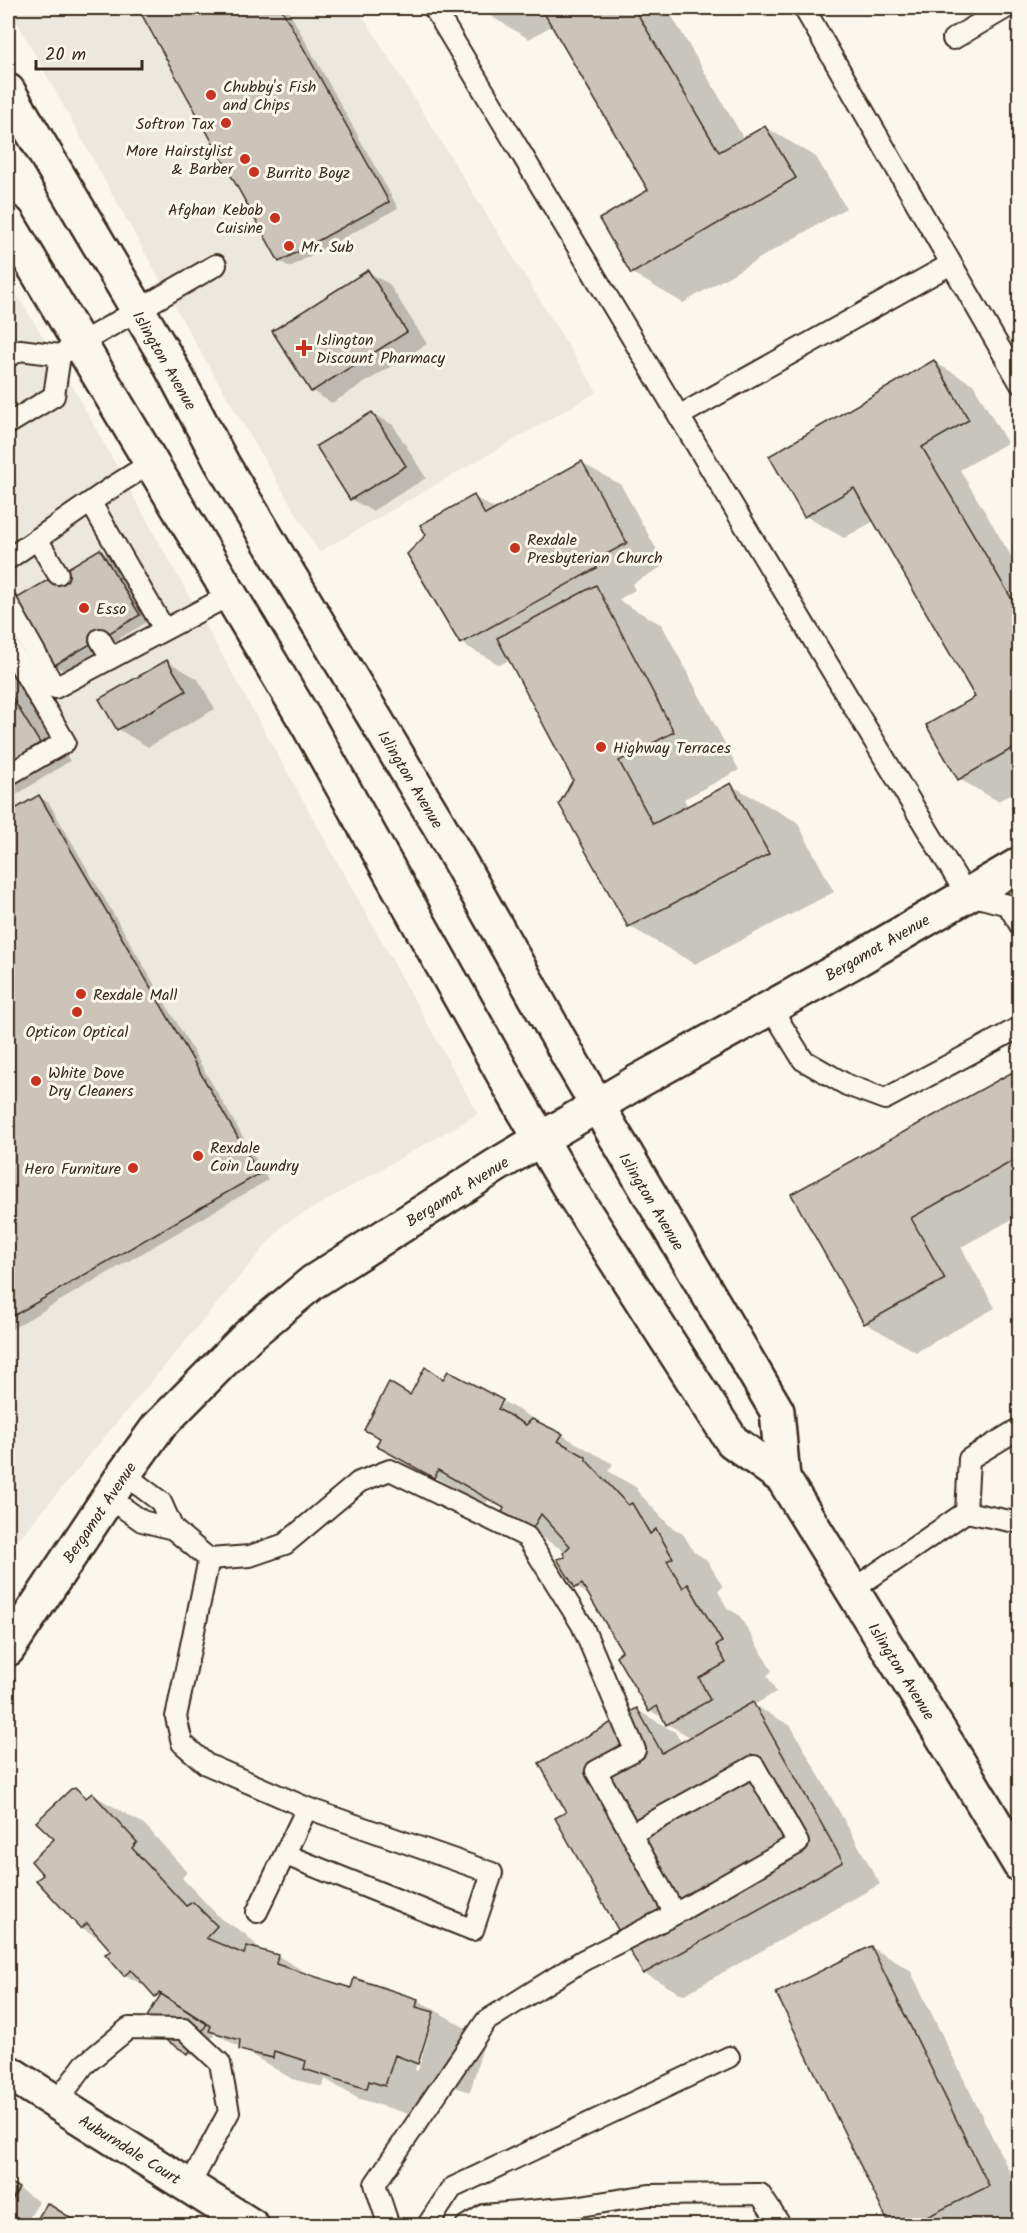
<svg xmlns="http://www.w3.org/2000/svg" width="1027" height="2233" font-family="Kalam,sans-serif">
<style>
.built{fill:#ede8dd}
.shadow{fill:#0003;fill-rule:evenodd}
.building{fill:#ccc4b9;stroke:#3b2a1e;stroke-width:1.5}
.lines{fill:none;stroke-linecap:round;stroke-linejoin:round}
.lane-casing{stroke:#3b2a1e;stroke-width:24}
.street-casing{stroke:#3b2a1e;stroke-width:38}
.secondary-casing{stroke:#3b2a1e;stroke-width:38}
.lane{stroke:#fbf7ec;stroke-width:20}
.street{stroke:#fbf7ec;stroke-width:33}
.secondary{stroke:#fbf7ec;stroke-width:33}
.poi-dot{fill:#c8321e;stroke:#fbf7ec;stroke-width:2}
.labels{text-anchor:middle;stroke-width:6;stroke-linejoin:round;paint-order:stroke}
.poi-label{font-size:16px;fill:#3b2a1e;stroke:#fbf7ec;text-anchor:start}
.street-label{font-size:16px;fill:#3b2a1e;stroke:#fbf7ec}
</style>
<rect width="100%" height="100%" fill="#fbf7ec"/>
<filter id="ink" filterUnits="userSpaceOnUse"><feTurbulence type="fractalNoise" baseFrequency=".0167" numOctaves="2"/><feDisplacementMap in="SourceGraphic" scale="12" xChannelSelector="R" yChannelSelector="G"/><feConvolveMatrix kernelMatrix="1 2 1 2 8 2 1 2 1" color-interpolation-filters="sRGB"/></filter>
<g filter="url(#ink)">
<g class="built">
<polygon points="9,8 358,8 597,392 319,552 194,341"/>
<polygon points="8,281 58,361 478,1114 283,1225 8,1552"/>
</g>
<g class="shadow">
<polygon points="139,8 287,8 398,208 290,267 280,261"/>
<polygon points="477,8 667,8 744,139 765,127 816,157 846,208 683,303 632,273 650,191 553,25 529,39"/>
<polygon points="368,272 389,284 427,344 332,403 312,391"/>
<polygon points="934,362 973,384 1007,443 960,470 1020,571 1020,789 998,801 959,779 977,697 874,521 844,538 805,516"/>
<polygon points="372,413 393,425 426,478 372,511 351,499"/>
<polygon points="582,463 621,485 665,565 632,584 635,590 618,600 662,625 739,770 684,799 688,807 731,785 797,822 834,892 695,964 629,926 575,780 511,659 500,665 461,643 474,497 497,510"/>
<polygon points="100,551 111,557 149,621 64,671 54,665"/>
<polygon points="167,661 198,679 215,709 148,747 118,729"/>
<polygon points="8,662 70,761 8,800"/>
<polygon points="39,797 49,803 268,1180 8,1331 8,815"/>
<polygon points="1020,1069 1020,1215 961,1247 995,1308 916,1352 865,1323 794,1195"/>
<polygon points="410,1397 495,1416 504,1402 613,1464 608,1471 637,1488 637,1491 670,1526 683,1534 694,1552 707,1560 723,1587 718,1591 727,1608 739,1615 772,1671 767,1675 776,1692 754,1705 791,1726 880,1884 683,1995 644,1973 568,1812 637,1710 675,1732 682,1744 692,1738 667,1724 665,1719 650,1711 624,1651 591,1596 576,1587 566,1552 531,1531 506,1507 489,1498 485,1506 429,1474"/>
<path d="M75,1790l14,7 4,-2 51,29 43,48 -5,6 39,41 23,14 19,19 15,4 37,22 37,12 66,10 51,30 -1,3 16,10 -14,49 -24,-8 -9,30 -16,-5 -3,8 -61,-19 -32,-19 -2,8 -31,-8 -77,-46 -16,26 -10,-6 -29,-55 -10,-9 -25,-14 -18,-20 6,-4 -9,-10 -22,-13 -37,-53 11,-36zM431,2015h3l-16,56 -3,-1z"/>
<polygon points="871,1947 910,1970 1020,2193 1020,2212 992,2226 891,2226"/>
<polygon points="8,2181 39,2202 24,2226 8,2226"/>
<polygon points="68,2217 81,2226 34,2226"/>
</g>
<g class="building">
<polygon points="138,8 281,8 389,202 279,262"/>
<polygon points="541,8 634,8 719,152 765,126 796,178 631,274 599,219 648,190"/>
<polygon points="368,270 407,332 311,392 272,331"/>
<polygon points="934,360 969,420 922,447 1020,613 1020,744 958,780 926,725 975,697 854,488 804,517 769,456"/>
<polygon points="372,412 406,466 350,500 316,446"/>
<polygon points="582,461 627,543 594,561 597,568 460,644 407,554 426,535 420,525 474,495 485,515"/>
<polygon points="100,549 140,615 53,666 14,600"/>
<polygon points="596,585 674,732 619,761 653,824 731,783 769,854 628,927 559,804 573,780 497,638"/>
<polygon points="167,660 186,691 117,730 99,699"/>
<polygon points="8,691 40,743 8,764"/>
<polygon points="39,795 259,1174 8,1319 8,813"/>
<polygon points="1020,1068 1020,1157 911,1218 945,1279 864,1324 791,1194"/>
<polygon points="425,1367 443,1379 448,1371 503,1400 498,1409 526,1425 532,1419 563,1434 558,1441 586,1457 586,1460 628,1505 632,1503 650,1534 656,1529 673,1558 667,1561 683,1588 688,1584 722,1642 716,1645 726,1663 699,1678 710,1700 666,1725 657,1706 649,1712 616,1656 622,1651 582,1584 575,1588 557,1559 565,1557 563,1553 570,1546 541,1514 530,1533 501,1515 504,1508 438,1470 434,1478 376,1446 380,1438 364,1430 389,1382 410,1395"/>
<polygon points="753,1702 843,1862 643,1974 555,1818 566,1812 539,1763 637,1708 662,1753"/>
<polygon points="76,1788 86,1798 92,1793 137,1842 132,1848 186,1906 193,1902 217,1926 206,1938 244,1954 247,1946 278,1955 276,1964 351,1988 354,1978 418,1999 416,2007 434,2012 418,2064 395,2055 385,2086 369,2081 367,2089 304,2069 306,2061 274,2051 273,2058 239,2050 240,2040 209,2031 211,2026 159,1993 155,1997 131,1970 124,1976 105,1954 111,1951 87,1923 81,1929 36,1880 43,1875 31,1861 54,1839 36,1822 71,1789"/>
<polygon points="871,1946 989,2186 909,2226 890,2226 776,1993"/>
<polygon points="161,1994 207,2024 188,2054 142,2025"/>
<polygon points="8,2181 19,2188 8,2207"/>
<polygon points="47,2203 74,2220 71,2226 33,2226"/>
</g>
<g class="lines">
<defs>
<g id="lane">
<polyline points="434,8 966,894 1008,905 1020,925"/>
<polyline points="804,8 1020,383"/>
<polyline points="953,39 1006,8"/>
<polyline points="8,357 20,350 60,355 216,265"/>
<polyline points="679,416 951,264"/>
<polyline points="8,424 54,396 60,355"/>
<polyline points="91,503 164,629"/>
<polyline points="37,539 58,574"/>
<polyline points="8,559 114,486 151,463"/>
<polyline points="8,604 55,688 230,595"/>
<polyline points="100,639 111,658"/>
<polyline points="8,645 65,742 8,775"/>
<polyline points="771,1008 803,1060 847,1085 885,1099 1020,1027"/>
<polyline points="124,1474 161,1502 173,1529"/>
<polyline points="108,1497 142,1521 173,1529 209,1559 176,1717 182,1743 206,1764 307,1808 257,1912"/>
<polyline points="966,1512 1020,1523"/>
<polyline points="209,1559 250,1556 285,1544 359,1482 390,1470 527,1537 582,1625 635,1750 596,1771 631,1834"/>
<polyline points="852,1590 966,1512 969,1459 1020,1428"/>
<polyline points="286,1855 473,1930 492,1873 307,1808"/>
<polyline points="56,2103 84,2065 129,2028 184,2029 220,2063 229,2112 189,2186"/>
<polyline points="389,2226 375,2184 486,2021 582,1961 675,1914 798,1843 754,1766 631,1834 675,1914"/>
<polyline points="427,2226 452,2188 729,2057"/>
<polyline points="466,2226 484,2215 574,2207 649,2195 760,2194 781,2226"/>
</g>
<g id="street">
<polyline points="8,1649 124,1474 158,1427 248,1336 313,1282 497,1165 637,1082 858,959 1020,864"/>
<polyline points="8,2072 252,2226"/>
</g>
<g id="secondary">
<polyline points="8,91 167,359 222,463 439,825 573,1064 777,1411 783,1478"/>
<polyline points="8,223 308,725 516,1097 570,1189 732,1441 783,1478 956,1758 1020,1865"/>
</g>
</defs>
<use href="#lane" class="lane-casing"/>
<use href="#street" class="street-casing"/>
<use href="#secondary" class="secondary-casing"/>
<use href="#lane" class="lane"/>
<use href="#street" class="street"/>
<use href="#secondary" class="secondary"/>
</g>
</g>
<g class="poi-dot">
<circle cx="211" cy="95" r="6"/>
<circle cx="226" cy="123" r="6"/>
<circle cx="245" cy="159" r="6"/>
<circle cx="254" cy="172" r="6"/>
<circle cx="275" cy="218" r="6"/>
<circle cx="289" cy="246" r="6"/>
<path d="M301 339h6v6h6v6h-6v6h-6v-6h-6v-6h6z"/>
<circle cx="515" cy="548" r="6"/>
<circle cx="84" cy="608" r="6"/>
<circle cx="601" cy="747" r="6"/>
<circle cx="81" cy="994" r="6"/>
<circle cx="77" cy="1012" r="6"/>
<circle cx="36" cy="1081" r="6"/>
<circle cx="198" cy="1156" r="6"/>
<circle cx="133" cy="1168" r="6"/>
</g>
<g class="labels">
<g class="poi-label">
<text x="223" y="92">Chubby's Fish<tspan x="223" dy="18">and Chips</tspan></text>
<text x="214" y="129" text-anchor="end">Softron Tax</text>
<text x="233" y="156" text-anchor="end">More Hairstylist<tspan x="233" dy="18">&amp; Barber</tspan></text>
<text x="266" y="178">Burrito Boyz</text>
<text x="263" y="215" text-anchor="end">Afghan Kebob<tspan x="263" dy="18">Cuisine</tspan></text>
<text x="301" y="252">Mr. Sub</text>
<text x="316" y="345">Islington<tspan x="316" dy="18">Discount Pharmacy</tspan></text>
<text x="527" y="545">Rexdale<tspan x="527" dy="18">Presbyterian Church</tspan></text>
<text x="96" y="614">Esso</text>
<text x="613" y="753">Highway Terraces</text>
<text x="93" y="1000">Rexdale Mall</text>
<text x="77" y="1037" text-anchor="middle">Opticon Optical</text>
<text x="48" y="1078">White Dove<tspan x="48" dy="18">Dry Cleaners</tspan></text>
<text x="210" y="1153">Rexdale<tspan x="210" dy="18">Coin Laundry</tspan></text>
<text x="121" y="1174" text-anchor="end">Hero Furniture</text>
</g>
<g class="street-label">
<text transform="translate(165 360) rotate(60)" y="6">Islington Avenue</text>
<text transform="translate(411 779) rotate(59)" y="6">Islington Avenue</text>
<text transform="translate(877 947) rotate(-30)" y="6">Bergamot Avenue</text>
<text transform="translate(457 1191) rotate(-32)" y="6">Bergamot Avenue</text>
<text transform="translate(652 1201) rotate(59)" y="6">Islington Avenue</text>
<text transform="translate(99 1512) rotate(-56)" y="6">Bergamot Avenue</text>
<text transform="translate(902 1671) rotate(58)" y="6">Islington Avenue</text>
<text transform="translate(130 2149) rotate(32)" y="6">Auburndale Court</text>
</g>
</g>
<rect width="1027" height="2233" fill="none" stroke="#fbf7ec" stroke-width="30"/>
<rect x="15" y="15" width="997" height="2203" fill="none" stroke="#3b2a1e" stroke-width="2" filter="url(#ink)"/>
<path d="M36 60v9h106v-9" fill="none" stroke="#3b2a1e" stroke-width="3"/>
<text x="45" y="60" font-size="18" fill="#3b2a1e" stroke="#fbf7ec" stroke-width="4.5" paint-order="stroke">20 m</text>
</svg>
